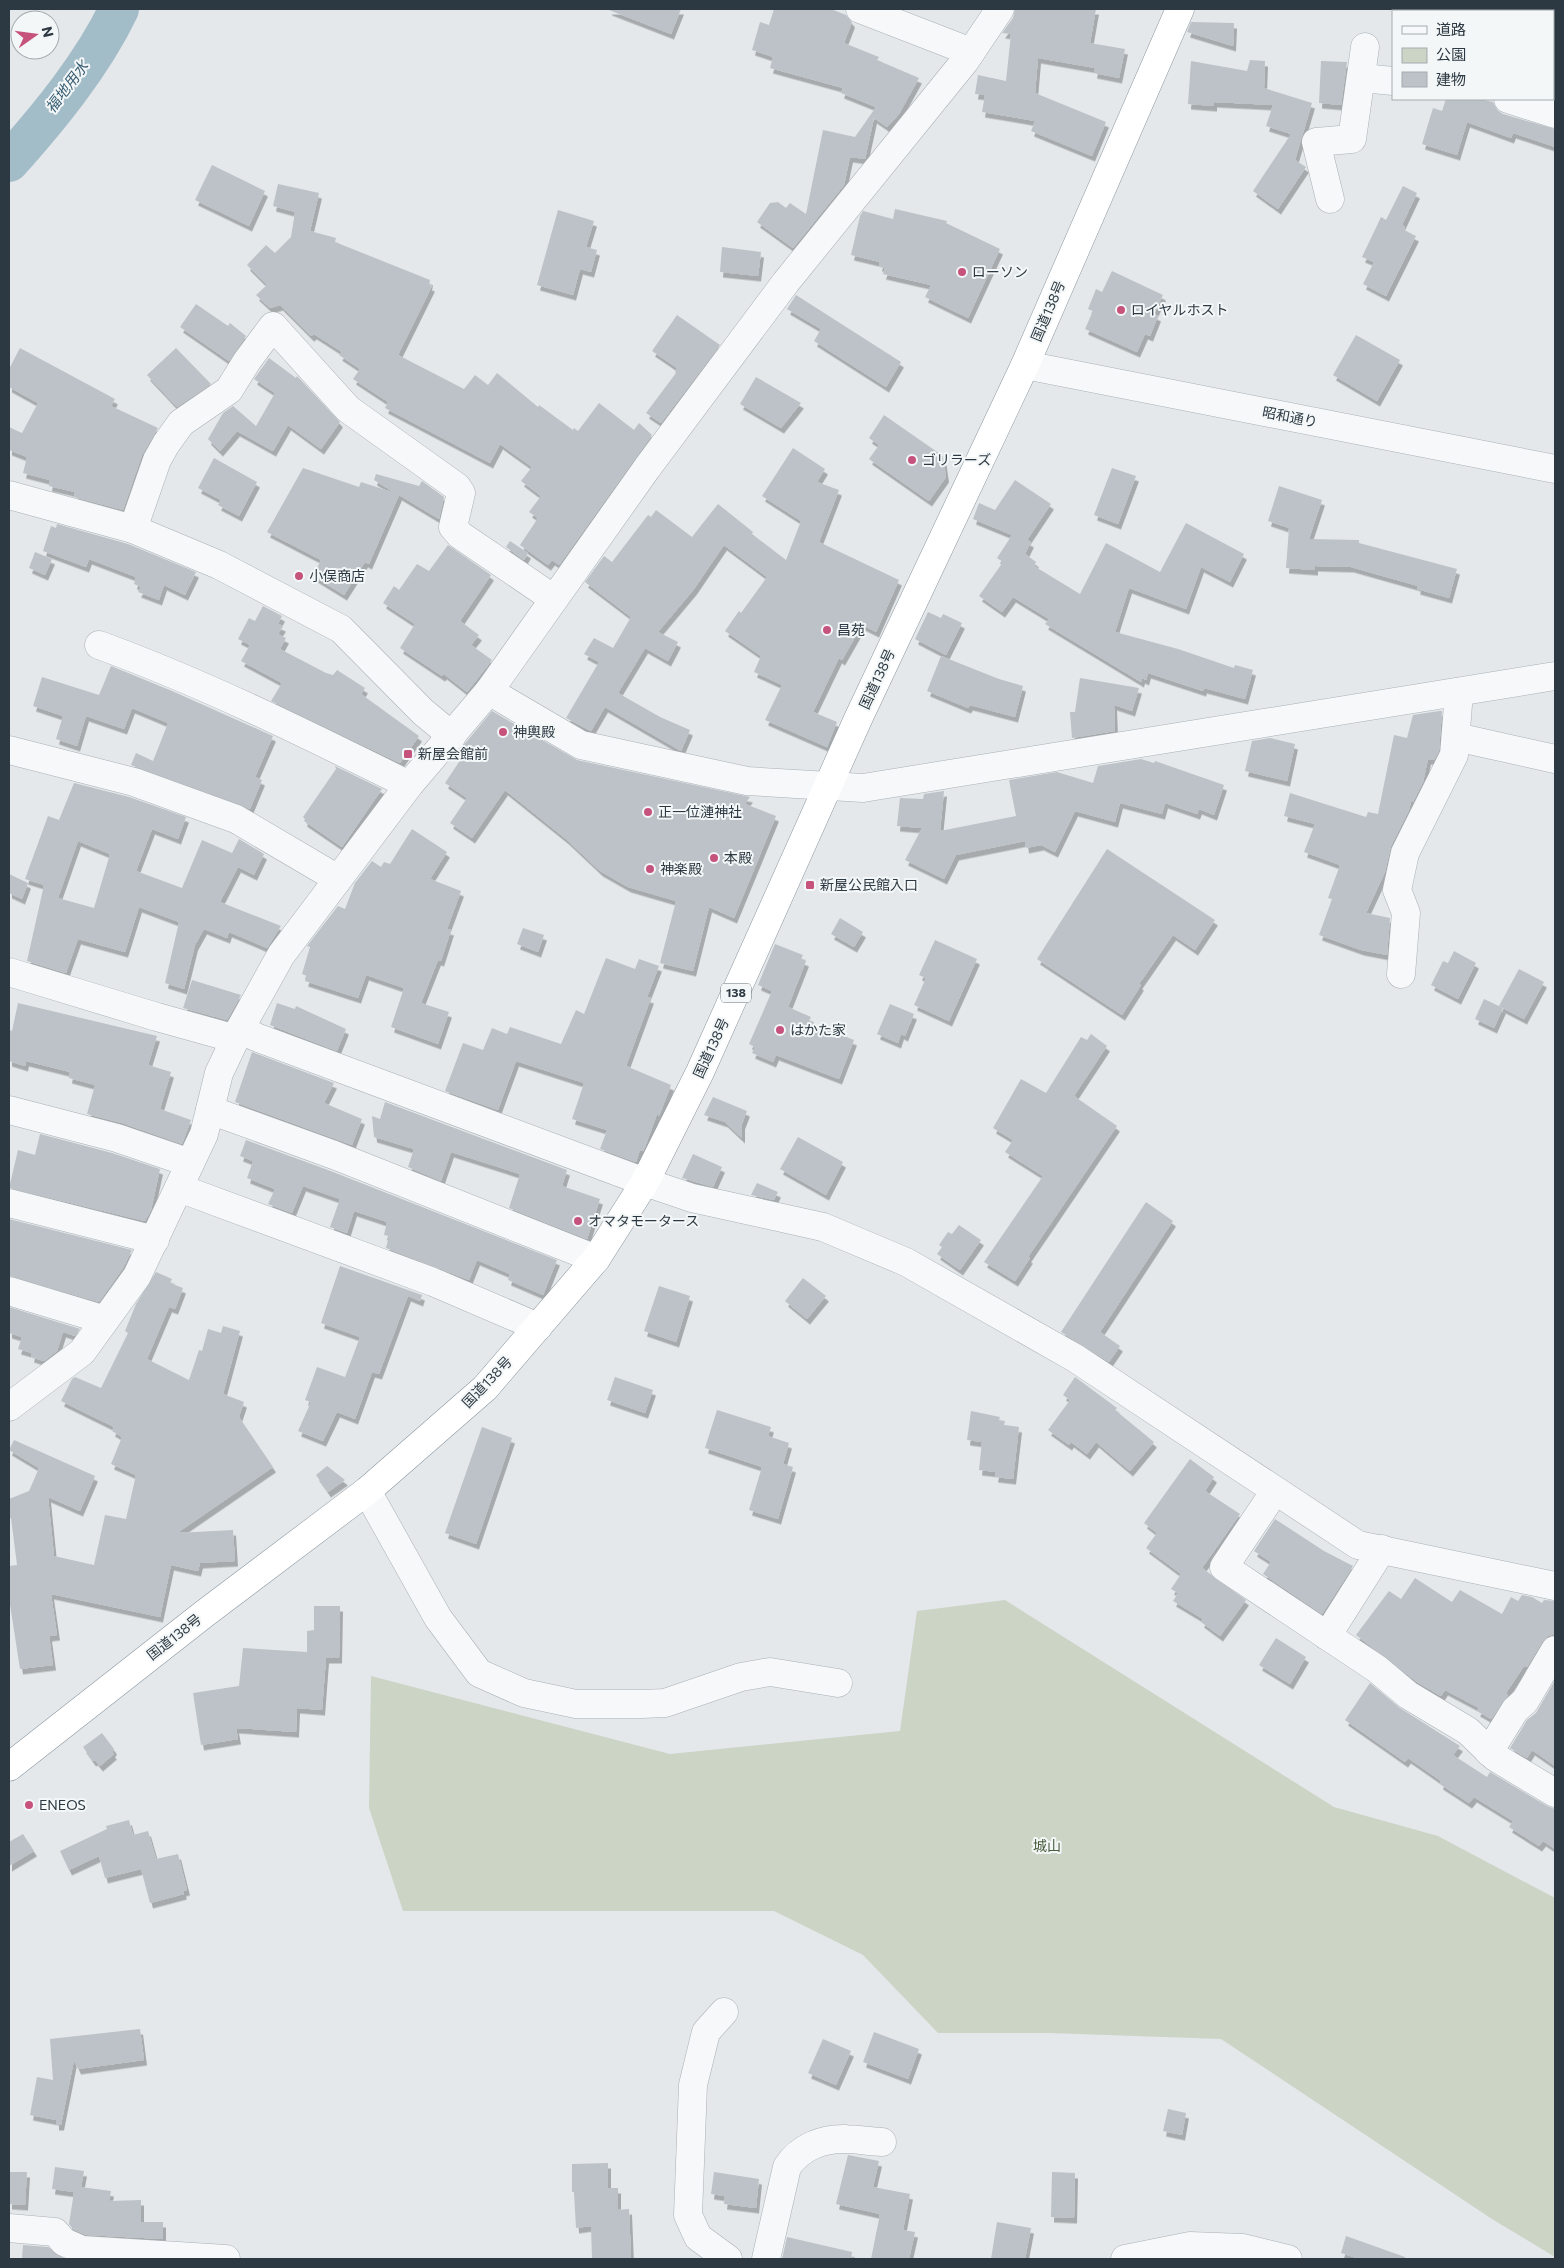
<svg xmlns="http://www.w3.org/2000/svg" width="1564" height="2268" font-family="Commissioner,'Noto Sans JP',sans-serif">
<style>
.green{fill:#ccd4c6}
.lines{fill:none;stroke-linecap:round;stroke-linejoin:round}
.river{stroke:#a2bcc8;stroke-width:40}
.building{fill:#bcc2c7;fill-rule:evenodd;filter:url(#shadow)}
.minor-casing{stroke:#a9b0b5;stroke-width:29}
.highway-casing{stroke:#8c98a1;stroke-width:29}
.minor{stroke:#f7f8f9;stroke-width:28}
.highway{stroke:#fff;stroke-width:28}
.poi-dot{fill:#c6537c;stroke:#f4f7f8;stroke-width:2}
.labels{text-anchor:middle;stroke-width:4;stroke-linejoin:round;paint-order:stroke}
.shield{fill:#f4f7f8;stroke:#697279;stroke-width:1}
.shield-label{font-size:12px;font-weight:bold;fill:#2d3942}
.poi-label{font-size:14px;fill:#2d3942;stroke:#f4f7f8;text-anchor:start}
.street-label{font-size:14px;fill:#2d3942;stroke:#f4f7f8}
.park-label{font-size:14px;fill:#485d3b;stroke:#f4f7f8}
.water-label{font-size:15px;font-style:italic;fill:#395f74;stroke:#f4f7f8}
</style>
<defs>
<filter id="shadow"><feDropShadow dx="3" dy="5.5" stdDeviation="0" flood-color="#0004"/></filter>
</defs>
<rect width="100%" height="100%" fill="#e4e8eb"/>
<polygon class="green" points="1005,1600 1334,1807 1438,1836 1555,1898 1555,2257 1492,2219 1221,2039 1049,2033 938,2033 863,1955 774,1911 403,1911 369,1808 371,1676 670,1754 900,1731 917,1611"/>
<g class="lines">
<path class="river" d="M9,162c41,-46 83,-97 110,-153"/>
</g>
<g class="building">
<polygon points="609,9 681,9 671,34 609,10"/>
<polygon points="774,9 831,9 846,15 852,22 844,43 879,57 877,60 919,78 899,114 887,127 874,118 865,159 850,157 844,185 793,248 757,222 770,203 778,202 786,208 790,203 806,214 823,130 855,137 876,107 841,93 843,88 770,68 773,57 752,50 760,22 769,25"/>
<polygon points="1015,9 1096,9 1090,43 1125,49 1119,78 1094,73 1095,68 1038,58 1035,93 1106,122 1092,156 1031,131 1035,121 982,112 985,95 975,94 978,75 1006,81 1011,34 1002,33 1013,18"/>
<polygon points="1191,22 1234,23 1233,46 1187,32"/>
<polygon points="1250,60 1265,61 1264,88 1312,103 1295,160 1306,167 1278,209 1253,191 1291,134 1266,126 1273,105 1214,102 1214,106 1188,104 1191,61 1247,71"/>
<polygon points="1321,61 1347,62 1341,105 1319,103"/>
<polygon points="1446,99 1479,99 1493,102 1497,110 1503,114 1555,129 1555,147 1513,133 1511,138 1467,122 1457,155 1422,144 1433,108 1442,111"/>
<polygon points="212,165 265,191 249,226 195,200"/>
<polygon points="278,184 319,193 310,231 336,238 335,242 430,280 429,285 432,286 398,355 464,389 475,375 488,385 497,373 538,407 539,405 573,430 574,428 578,431 599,403 634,430 639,423 652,435 559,565 552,560 548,565 520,545 538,518 529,512 541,496 521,481 532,467 500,444 490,463 385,408 388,402 353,379 360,369 339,355 342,352 314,334 311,336 280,305 270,308 256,295 267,285 247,265 266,245 275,253 291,237 295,212 273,206"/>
<polygon points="1403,186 1417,193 1402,225 1405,227 1404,230 1416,236 1386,296 1363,284 1374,262 1362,257 1381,217 1386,220"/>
<polygon points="895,209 947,221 946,223 1000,249 968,318 925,297 931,285 883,274 885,268 879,266 880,262 851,255 860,216 863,211 893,219"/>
<polygon points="558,210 594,221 586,247 597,250 591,272 580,269 573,295 537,285"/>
<polygon points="722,247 761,252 758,276 720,272"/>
<polygon points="1112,271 1163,295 1154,314 1158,316 1150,336 1145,334 1137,352 1085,329 1093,311 1088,309 1096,289 1102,292"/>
<polygon points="796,295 901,362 886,387 814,341 821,329 787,309"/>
<polygon points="196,304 228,326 230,323 246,336 229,361 180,327"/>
<polygon points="677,315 720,345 661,423 646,413 676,373 675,372 677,368 652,351"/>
<polygon points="1356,335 1400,360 1377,401 1333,375"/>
<polygon points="20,348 115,399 111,406 158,428 142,455 123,510 74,497 75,492 49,486 50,480 23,473 27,457 9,450 9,427 22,433 38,403 9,387 9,369"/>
<polygon points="176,348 211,384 177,407 147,375"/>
<polygon points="269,358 296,378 297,376 340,422 321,449 288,425 273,451 237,431 220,451 208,439 223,413 233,406 256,426 275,393 254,379"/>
<polygon points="756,377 801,403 781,428 740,404"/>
<polygon points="884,415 943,456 946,477 929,501 869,459 879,445 869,438"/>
<polygon points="793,448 825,469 817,482 839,490 819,542 899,580 876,632 862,625 842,660 839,658 813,712 837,722 827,747 765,720 782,685 754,672 761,656 725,631 739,611 741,613 767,577 724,545 694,589 658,632 678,642 668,661 645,648 618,693 660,717 690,730 681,751 605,707 591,731 566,718 599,662 584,654 594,638 613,648 631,617 585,582 604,556 612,562 648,515 651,517 656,510 692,537 718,504 753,532 752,534 786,560 801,521 762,496"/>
<polygon points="214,458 257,482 239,516 218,505 221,500 198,488"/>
<polygon points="303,468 359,487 361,482 395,493 374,480 376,474 419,486 422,481 444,497 439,519 399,495 369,564 365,562 344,595 313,576 321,560 267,532"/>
<polygon points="1112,468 1136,476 1118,524 1094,515"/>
<polygon points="1015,480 1051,504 1027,540 1031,542 1025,554 1036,562 1034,566 1080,594 1106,543 1160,572 1186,523 1244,554 1230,582 1201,567 1186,609 1129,588 1115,632 1178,649 1234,668 1235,665 1253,670 1245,699 1204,688 1203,691 1148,673 1146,680 1142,678 1141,682 1045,624 1049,619 1013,597 1002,612 979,596 1003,562 997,558 1012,535 973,519 979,503 995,510"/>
<polygon points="1279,486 1322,500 1309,539 1359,540 1359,543 1457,569 1449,598 1417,589 1418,586 1351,567 1315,566 1315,570 1286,568 1289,528 1268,521"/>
<polygon points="57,524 128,544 196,572 185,595 164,585 159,600 138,592 141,587 134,584 136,577 89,559 86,567 43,551 51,526 56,528"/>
<polygon points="510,541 528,553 524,560 506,547"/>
<polygon points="448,545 491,575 460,621 479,635 471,645 492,660 467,692 444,674 442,676 400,648 415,624 383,603 394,586 399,590 417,564 429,571"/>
<polygon points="35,552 52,559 45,575 29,568"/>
<polygon points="263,606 282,616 278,624 283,626 278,634 286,638 280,649 326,673 333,675 337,670 365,688 361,694 419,736 400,763 271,701 282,683 241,661 250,645 238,639 249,618 255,621"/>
<polygon points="928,612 941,618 943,614 962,623 946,655 915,639"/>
<polygon points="941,656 999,679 1023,686 1015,717 970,705 968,708 927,691"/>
<polygon points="111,666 172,691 273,736 255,777 262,780 250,809 131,765 136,753 153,761 168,723 132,708 124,729 86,716 77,746 56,739 63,716 33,706 42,677 99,695"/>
<polygon points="1080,678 1139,688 1132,711 1114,705 1115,731 1072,738 1070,712 1075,712"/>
<polygon points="492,711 577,760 750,797 745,804 776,816 734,918 709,907 693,971 660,963 676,901 628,887 600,871 566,839 505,790 472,838 450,823 467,798 445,783 463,756 458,752"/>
<polygon points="1439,711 1442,711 1439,751 1434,760 1428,759 1423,782 1413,802 1411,802 1409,810 1391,846 1385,872 1366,913 1390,918 1387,955 1361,950 1319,935 1332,899 1328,898 1340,865 1304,852 1315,824 1284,816 1290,793 1366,817 1368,812 1378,814 1394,735 1407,738 1413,715"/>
<polygon points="1270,738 1295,744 1287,781 1245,771 1252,741"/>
<polygon points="1141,759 1154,763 1155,761 1224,785 1214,815 1199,809 1197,814 1165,803 1162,814 1120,803 1115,822 1075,811 1055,852 1041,845 1026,848 1025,841 956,855 944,879 905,860 922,828 897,826 900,798 923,799 924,794 944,791 940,831 1016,816 1009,780 1057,772 1093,783 1098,766"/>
<polygon points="335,766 382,789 342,847 304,821 305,819 303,817 336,769"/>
<path d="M74,783l55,14 57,20 -8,22 -26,-10 -16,42 46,17 20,-48 30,13 7,-14 25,15 -10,21 -16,-8 -18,35 61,24 -14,22 -38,-16 -2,6 -23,-9 -9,16 -11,44 -19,-6 14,-61 -40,-15 -14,45 -47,-13 -12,34 -39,-12 17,-76 -19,-6 23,-63 11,4zM78,841l32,13 -16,54 -36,-10z"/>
<polygon points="412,829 447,852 430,879 461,891 447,929 451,930 441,961 438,960 421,1003 449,1012 438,1044 391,1027 404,988 366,975 358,998 305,981 307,976 302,974 310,947 307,946 338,906 345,909 355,883 372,861 381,867 384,862 390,864"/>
<polygon points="1107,849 1215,920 1195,950 1173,935 1139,984 1141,985 1122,1015 1037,959"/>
<polygon points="9,874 28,883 22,899 9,893"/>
<polygon points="840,918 863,932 854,947 831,934"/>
<polygon points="523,928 544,935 538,952 517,944"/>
<polygon points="935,940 977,959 949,1021 914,1005 926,978 919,975"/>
<polygon points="775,944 803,955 801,959 806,961 788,1007 811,1017 809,1021 814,1024 854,1040 839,1079 776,1055 773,1062 752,1053 755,1047 749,1044 772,991 758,985"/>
<polygon points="1454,951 1476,963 1458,999 1431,985 1443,961 1448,963"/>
<polygon points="606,958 635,969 639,959 659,966 647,997 651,998 626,1066 671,1085 659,1116 657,1114 645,1147 643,1151 640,1150 636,1162 600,1149 607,1130 572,1119 584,1083 516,1061 498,1110 445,1091 463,1043 483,1050 492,1028 507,1034 510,1027 561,1044 576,1010 584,1014"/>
<polygon points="1519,969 1544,982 1524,1019 1499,1006"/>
<polygon points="192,980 241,995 227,1020 183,1008"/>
<polygon points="1484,999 1503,1008 1494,1028 1475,1019"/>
<polygon points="18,1003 157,1036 148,1065 171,1072 160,1109 191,1120 182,1144 122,1123 87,1114 95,1085 69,1078 70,1072 26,1061 25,1066 9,1061 9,1030 12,1031"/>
<polygon points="277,1003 295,1009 296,1006 346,1029 337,1051 270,1025"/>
<polygon points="890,1004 914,1014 905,1036 901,1034 898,1043 877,1034"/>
<polygon points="1091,1034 1107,1046 1074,1096 1117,1126 1028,1257 1030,1258 1015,1281 984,1262 1043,1176 1005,1152 1013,1140 993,1128 1021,1079 1046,1093 1081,1037 1087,1040"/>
<polygon points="252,1052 334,1083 324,1103 362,1119 352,1145 235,1102"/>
<polygon points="713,1097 747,1111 742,1124 742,1138 725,1122 704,1115"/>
<polygon points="385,1102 567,1170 562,1186 600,1199 587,1239 509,1208 520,1174 451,1152 441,1181 408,1167 414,1149 374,1137 372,1116 380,1119"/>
<polygon points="40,1134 112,1153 160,1169 151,1210 145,1221 9,1188 18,1150 35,1155"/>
<polygon points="798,1137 843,1162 826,1195 780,1169"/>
<polygon points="246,1140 328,1170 557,1260 543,1295 508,1280 510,1274 477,1260 469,1280 386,1248 389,1236 384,1235 387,1222 354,1211 347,1233 330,1227 340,1199 303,1186 292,1213 268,1204 275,1189 247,1178 253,1161 240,1156"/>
<polygon points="693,1154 722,1167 713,1187 682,1178"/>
<polygon points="757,1183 778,1192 774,1200 751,1195"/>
<polygon points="1146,1202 1173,1221 1100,1332 1120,1346 1109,1362 1061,1332"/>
<polygon points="9,1219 132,1250 123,1268 99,1302 9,1276"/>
<polygon points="959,1225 981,1240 960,1270 937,1254 942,1247 939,1245 948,1232 952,1234"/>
<polygon points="340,1266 422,1295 420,1301 408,1296 379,1374 372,1372 355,1419 337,1412 323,1441 298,1431 311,1402 305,1400 317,1367 345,1377 360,1337 321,1323"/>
<polygon points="156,1272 172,1279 170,1283 183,1288 175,1309 169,1307 147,1359 189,1380 199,1350 202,1351 208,1329 221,1333 223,1326 240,1331 223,1394 244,1402 239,1417 273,1467 177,1533 233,1530 235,1561 200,1563 198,1571 171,1565 160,1617 51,1594 57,1635 49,1636 53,1665 20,1669 9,1598 9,1566 17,1565 11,1518 9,1519 9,1499 29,1491 39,1468 9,1450 14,1440 95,1476 80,1511 48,1497 54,1556 94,1565 105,1515 126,1519 136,1475 111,1464 122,1437 112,1431 114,1427 61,1401 72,1379 75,1377 101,1388 128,1333 125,1331 136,1304"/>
<polygon points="803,1278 826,1296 807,1319 785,1301"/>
<polygon points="659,1286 690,1296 676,1342 644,1331"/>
<polygon points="9,1307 80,1329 75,1336 63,1332 57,1351 44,1361 31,1357 32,1353 18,1349 22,1337 9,1333"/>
<polygon points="615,1377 653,1390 645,1413 607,1400"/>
<polygon points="1075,1377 1117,1408 1115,1410 1154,1442 1130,1471 1096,1442 1087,1454 1071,1442 1069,1445 1048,1430 1070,1400 1063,1395"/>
<polygon points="717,1410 771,1427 768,1436 789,1443 783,1464 793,1467 778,1519 749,1510 762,1467 705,1448"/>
<polygon points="971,1411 1000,1417 999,1420 1005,1421 1004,1425 1019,1427 1013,1479 995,1477 996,1472 979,1470 982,1442 967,1440"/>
<polygon points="482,1427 512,1438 476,1544 445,1533"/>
<polygon points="1190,1459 1214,1477 1205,1491 1240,1514 1202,1568 1246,1600 1220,1636 1201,1622 1203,1619 1173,1601 1178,1593 1171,1589 1181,1574 1146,1548 1157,1533 1144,1523"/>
<polygon points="327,1466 345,1480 328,1492 316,1475"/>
<polygon points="1275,1519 1324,1551 1353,1566 1322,1614 1263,1574 1271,1562 1254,1551"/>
<polygon points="1415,1578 1452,1602 1460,1590 1502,1614 1511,1597 1518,1601 1522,1595 1532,1597 1542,1603 1544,1600 1555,1601 1555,1634 1548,1636 1542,1642 1527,1667 1524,1666 1506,1693 1508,1695 1491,1719 1477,1711 1479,1708 1445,1690 1441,1696 1417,1682 1356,1635 1389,1591 1401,1599"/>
<polygon points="314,1606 340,1606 339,1658 326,1658 322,1710 297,1708 296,1732 236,1728 238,1739 201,1745 193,1693 239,1686 243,1648 307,1652 307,1631 314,1630"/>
<polygon points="1276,1638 1306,1657 1290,1684 1259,1665"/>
<polygon points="1555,1680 1555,1766 1532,1750 1527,1758 1510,1748 1527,1720 1536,1713"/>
<polygon points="1370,1683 1400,1708 1460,1746 1453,1755 1487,1777 1490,1772 1547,1806 1555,1809 1555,1849 1543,1841 1539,1846 1509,1827 1513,1821 1474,1797 1469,1803 1440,1784 1441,1781 1408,1758 1405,1762 1345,1720"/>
<polygon points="102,1733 114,1749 112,1752 114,1754 100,1766 95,1760 93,1761 83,1747"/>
<polygon points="129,1820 133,1835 148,1831 156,1859 178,1854 187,1890 183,1891 184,1894 150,1903 141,1869 105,1878 99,1856 69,1870 60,1851 107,1829 106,1826"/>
<polygon points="23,1834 34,1851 9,1866 9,1842"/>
<polygon points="140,2029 144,2060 78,2069 74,2060 61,2125 56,2125 56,2120 30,2115 37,2077 53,2080 50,2039"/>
<polygon points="874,2032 919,2049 908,2079 863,2062"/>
<polygon points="823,2039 851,2051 836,2085 808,2073"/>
<polygon points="1168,2109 1186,2113 1182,2135 1163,2131"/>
<polygon points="848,2155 879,2161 873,2187 910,2194 903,2230 915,2232 909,2259 871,2259 880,2214 836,2204"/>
<polygon points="608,2163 608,2188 618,2188 618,2210 629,2209 631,2258 592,2259 591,2226 576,2228 574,2192 572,2192 572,2164"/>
<polygon points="55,2167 84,2171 81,2187 111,2191 109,2201 141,2200 141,2222 163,2222 163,2239 86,2235 73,2229 69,2224 74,2192 52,2189"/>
<polygon points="9,2172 27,2172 25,2205 9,2204"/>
<polygon points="714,2172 759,2179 756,2208 724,2204 725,2196 711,2194"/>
<polygon points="1052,2172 1075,2173 1074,2218 1051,2217"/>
<polygon points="997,2222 1031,2228 1025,2259 991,2259"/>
<polygon points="1346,2236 1405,2257 1405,2259 1360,2259 1341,2253"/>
<polygon points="787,2237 852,2252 851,2259 782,2259"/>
<polygon points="23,2245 48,2247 64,2259 22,2259"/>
</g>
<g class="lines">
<defs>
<g id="minor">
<polyline points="860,9 971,52"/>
<polyline points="1362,78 1393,81"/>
<polyline points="1508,99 1555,114"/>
<polyline points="1330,199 1316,142 1352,139 1365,47"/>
<polyline points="1025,365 1555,469"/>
<polyline points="9,495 133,529 219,565 341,629 423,712 452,736"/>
<polyline points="133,529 157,460 166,444 181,423 229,390 247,361 273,326 348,409 457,487 461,493 453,527 460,535 554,599"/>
<path d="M99,645c107,39 209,90 310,140"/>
<polyline points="489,691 581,745 747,781 863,788 1555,676"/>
<polyline points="1456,737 1555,759"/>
<polyline points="9,750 134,782 236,819 338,879"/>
<polyline points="9,972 157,1017 236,1039"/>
<polyline points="1401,974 1406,913 1397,890 1405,853 1454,755 1459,692"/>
<polyline points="240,1029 256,1037 645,1182 692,1198 823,1227 906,1262 1075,1358 1358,1545 1555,1586"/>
<polyline points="9,1110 117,1138 190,1163"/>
<polyline points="210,1110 334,1155 596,1259"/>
<polyline points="179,1188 433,1282 538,1327"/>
<polyline points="9,1203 155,1240"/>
<polyline points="9,1291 105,1320"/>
<polyline points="9,1407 82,1352 137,1276 204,1134 219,1073 240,1029 281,955 409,785 489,691 647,468 786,282 965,61 1000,9"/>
<polyline points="367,1491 438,1618 479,1673 524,1693 576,1704 642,1704 665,1703 741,1677 770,1672 838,1683"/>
<polyline points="1275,1491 1224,1567 1377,1669 1408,1695 1468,1731 1495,1757 1555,1793"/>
<polyline points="1327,1636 1382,1549"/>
<polyline points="1489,1752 1515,1710 1525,1701 1555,1650"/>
<polyline points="724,2012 706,2032 693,2085 688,2215 698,2237 728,2259"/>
<polyline points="9,2228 55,2232 64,2242 82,2250 226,2259"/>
<path d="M766,2259l21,-92c13,-20 36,-29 60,-28 12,0 22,3 35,3"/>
<polyline points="1125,2259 1190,2246 1243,2248 1288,2259"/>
</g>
<polyline id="highway" points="9,1767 204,1614 367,1491 485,1388 596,1259 645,1182 700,1072 858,719 1025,365 1180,9"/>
</defs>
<use href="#minor" class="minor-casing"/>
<use href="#highway" class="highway-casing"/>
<use href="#minor" class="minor"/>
<use href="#highway" class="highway"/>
</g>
<g class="poi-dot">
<circle cx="962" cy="272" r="5"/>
<circle cx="1121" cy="310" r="5"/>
<circle cx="912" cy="460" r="5"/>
<circle cx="299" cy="576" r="5"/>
<circle cx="827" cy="630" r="5"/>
<circle cx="503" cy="732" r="5"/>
<rect x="403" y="749" width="10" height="10" rx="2.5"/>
<circle cx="648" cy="812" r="5"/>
<circle cx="714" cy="858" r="5"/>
<circle cx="650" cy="869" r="5"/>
<rect x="805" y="880" width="10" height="10" rx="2.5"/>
<circle cx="780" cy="1030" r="5"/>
<circle cx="578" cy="1221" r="5"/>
<circle cx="29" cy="1805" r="5"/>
</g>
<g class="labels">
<rect class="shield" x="721" y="983.5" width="30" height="19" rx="4"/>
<g class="shield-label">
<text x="736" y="997">138</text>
</g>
<g class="poi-label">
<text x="972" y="277">ローソン</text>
<text x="1131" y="315">ロイヤルホスト</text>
<text x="922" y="465">ゴリラーズ</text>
<text x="309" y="581">小俣商店</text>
<text x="837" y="635">昌苑</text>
<text x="513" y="737">神輿殿</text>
<text x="418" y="759">新屋会館前</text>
<text x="658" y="817">正一位漣神社</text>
<text x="724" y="863">本殿</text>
<text x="660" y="874">神楽殿</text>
<text x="820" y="890">新屋公民館入口</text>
<text x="790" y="1035">はかた家</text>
<text x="588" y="1226">オマタモータース</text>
<text x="39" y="1810">ENEOS</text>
</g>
<g class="street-label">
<text transform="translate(1048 311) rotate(-67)" y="5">国道138号</text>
<text transform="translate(1290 417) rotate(11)" y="5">昭和通り</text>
<text transform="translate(877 679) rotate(-65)" y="5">国道138号</text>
<text transform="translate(711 1048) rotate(-65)" y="5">国道138号</text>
<text transform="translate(487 1382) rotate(-46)" y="5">国道138号</text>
<text transform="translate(174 1637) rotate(-38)" y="5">国道138号</text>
</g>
<g class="park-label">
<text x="1047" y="1851">城山</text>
</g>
<g class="water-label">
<text transform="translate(67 87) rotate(-53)" y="5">福地用水</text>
</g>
</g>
<rect width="1564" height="2268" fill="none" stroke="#2d3942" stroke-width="20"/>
<rect x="1392" y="10" width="162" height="90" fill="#f4f7f8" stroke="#a4abaf"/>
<rect x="1402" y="26" width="25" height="8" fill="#f7f8f9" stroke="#a4abaf"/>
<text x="1436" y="35" font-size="15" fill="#2d3942">道路</text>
<rect x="1402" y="48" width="25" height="15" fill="#ccd4c6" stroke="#a4abaf"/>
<text x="1436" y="60" font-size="15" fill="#2d3942">公園</text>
<rect x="1402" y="72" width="25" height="15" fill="#bcc2c7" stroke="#a4abaf"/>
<text x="1436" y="85" font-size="15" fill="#2d3942">建物</text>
<g transform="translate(35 35) rotate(76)"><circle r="24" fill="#f4f7f8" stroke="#a4abaf"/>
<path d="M0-4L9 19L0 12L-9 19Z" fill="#c6537c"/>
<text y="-8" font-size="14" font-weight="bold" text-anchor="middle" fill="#2d3942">N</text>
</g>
</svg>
